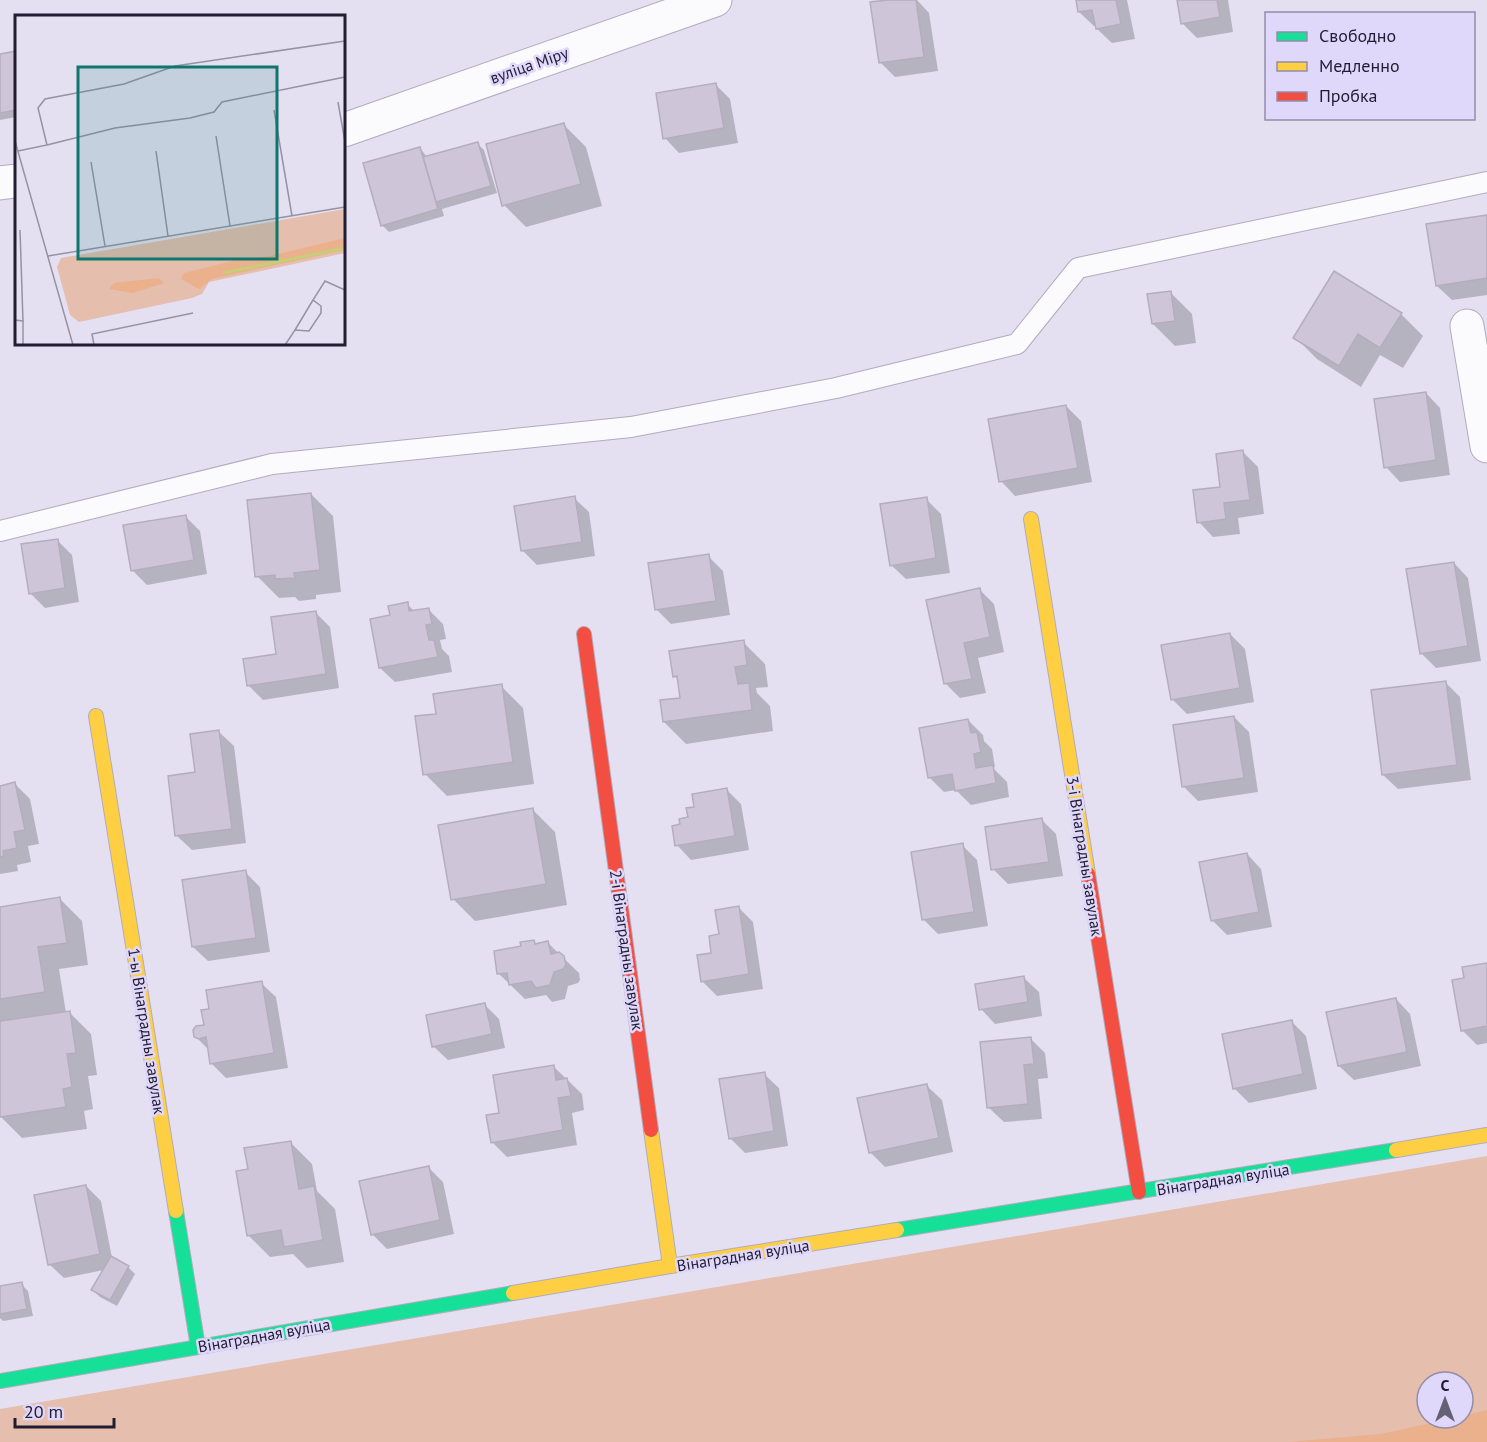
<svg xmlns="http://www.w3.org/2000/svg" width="1487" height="1442" font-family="'PT Sans',sans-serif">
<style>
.green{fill:#e5beae;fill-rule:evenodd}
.forest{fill:#ebb08c}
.shadow{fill:#0003}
.building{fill:#cec6d8;stroke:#b5adbe;stroke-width:1.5}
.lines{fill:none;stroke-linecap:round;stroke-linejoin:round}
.lane-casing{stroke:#b0acbd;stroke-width:22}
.street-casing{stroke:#b0acbd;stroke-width:35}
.fast-casing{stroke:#b0acbd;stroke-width:16}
.slow-casing{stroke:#b0acbd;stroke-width:16}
.jam-casing{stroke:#b0acbd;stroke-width:16}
.lane{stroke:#fbfafd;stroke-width:20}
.street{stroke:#fbfafd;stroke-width:33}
.fast{stroke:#16e098;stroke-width:14}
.slow{stroke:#ffcf43;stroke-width:14}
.jam{stroke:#f24e42;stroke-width:14}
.labels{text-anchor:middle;stroke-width:5;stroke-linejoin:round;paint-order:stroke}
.street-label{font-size:16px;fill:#211c31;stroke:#dfd8fa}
.inset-river{fill:none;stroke:#c7ce76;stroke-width:3}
.inset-road{fill:none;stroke:#9692a5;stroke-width:1.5}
.view{fill:#0f766e;fill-opacity:0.15;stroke:#0f766e;stroke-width:3}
.inset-edge{fill:none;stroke:#211c31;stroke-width:3}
</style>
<rect width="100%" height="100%" fill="#e4e0f2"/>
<path class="green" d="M1487,1156v286h-1487v-33zM1427,1382h36v36h-36z"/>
<polygon class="forest" points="1487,1410 1487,1442 1289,1442 1381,1434 1454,1418 1463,1418 1463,1416"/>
<g class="shadow">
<polygon points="899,0 917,0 929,13 938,71 895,77 880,62"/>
<polygon points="1077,0 1127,0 1135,39 1112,43 1097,29 1097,26 1094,26 1079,12"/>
<polygon points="1178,0 1228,0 1233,32 1197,38 1183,24"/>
<polygon points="16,52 16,117 0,120 0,56"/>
<polygon points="715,84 730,99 738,143 679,153 665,138"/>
<polygon points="564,125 586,147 602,206 526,227 504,205"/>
<polygon points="477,143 484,150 497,193 442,209 444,216 389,232 382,225 420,148 427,157"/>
<polygon points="1487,216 1487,295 1452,300 1437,286"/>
<polygon points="1170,292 1192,314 1196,343 1175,346 1153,324"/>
<polygon points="1401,314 1423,336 1403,368 1380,355 1361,387 1317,359 1295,337"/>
<polygon points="1426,393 1440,408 1450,475 1400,482 1386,467"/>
<polygon points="1066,406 1081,421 1092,482 1015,496 1001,481"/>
<polygon points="1243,452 1258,467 1264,514 1238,518 1240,534 1213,537 1199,522"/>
<polygon points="311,494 333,516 341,592 316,595 316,599 299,601 295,597 279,598 257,576"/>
<polygon points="574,498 589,512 595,556 537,565 522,550"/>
<polygon points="926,499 941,514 950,573 906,579 891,565"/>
<polygon points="185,516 200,531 207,574 147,585 132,570"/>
<polygon points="57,540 72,555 79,602 45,608 30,593"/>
<polygon points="708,556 723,571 730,615 671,624 656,609"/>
<polygon points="1454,563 1468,578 1481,661 1436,668 1421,653"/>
<polygon points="980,590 994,604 1004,652 978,658 986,693 960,698 946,684"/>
<polygon points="407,604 415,612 428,609 443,624 446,639 440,640 442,649 449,656 452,672 395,682 380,668 392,616"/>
<polygon points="315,612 330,627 339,688 263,700 248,685 278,655"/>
<polygon points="1230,634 1245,649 1254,702 1187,714 1172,699"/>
<polygon points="743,642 765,664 768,687 756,688 757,693 770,706 773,731 686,744 664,722 682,699 680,681 674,676"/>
<polygon points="1445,682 1460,697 1471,780 1398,789 1383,775"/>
<polygon points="501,686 523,708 534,784 447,796 425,774 438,715"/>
<polygon points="1234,717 1249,732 1258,792 1198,801 1184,787"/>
<polygon points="968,720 983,735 984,741 992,749 995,767 992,767 1007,782 1009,797 971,805 956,790 944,792 929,777"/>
<polygon points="219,732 234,746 246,843 192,850 177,836 197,774"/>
<polygon points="15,784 30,799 39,844 28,846 31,862 17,865 18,871 0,874 0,787"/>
<polygon points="726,789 741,804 749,850 691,860 677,845 682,825 689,818 696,808"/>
<polygon points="533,810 555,832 567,905 475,921 453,899"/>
<polygon points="1042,820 1056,834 1063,876 1008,884 993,869"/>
<polygon points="962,845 977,860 988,926 938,934 923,919"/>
<polygon points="1247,854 1261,869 1272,927 1227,935 1212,920"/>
<polygon points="245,872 260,887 270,952 208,961 193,947"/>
<polygon points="60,899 82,921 88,965 59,969 66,1013 69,1012 91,1034 97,1075 88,1076 93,1109 84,1111 87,1129 22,1138 0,1116 0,908"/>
<polygon points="738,907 753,922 763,989 717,996 702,981 720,936"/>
<polygon points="533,941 537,945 548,943 579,973 580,980 578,983 568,986 565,999 552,1002 546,995 525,999 499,974 523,947"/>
<polygon points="1487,965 1487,1043 1477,1045 1462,1030 1465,979"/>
<polygon points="1024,978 1039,992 1042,1016 995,1024 981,1009"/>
<polygon points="261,983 276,997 288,1068 226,1078 211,1063 209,1050 195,1036 206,1026 211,1010"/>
<polygon points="1396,999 1410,1014 1421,1066 1354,1080 1339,1066"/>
<polygon points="484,1004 499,1019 505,1048 448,1060 433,1046"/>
<polygon points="1291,1021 1306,1036 1317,1089 1249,1103 1234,1088"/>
<polygon points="1030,1038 1045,1053 1048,1078 1038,1079 1042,1119 1004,1122 989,1108"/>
<polygon points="553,1066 582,1094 584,1110 572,1113 577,1145 507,1157 492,1142 501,1114"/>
<polygon points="764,1074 779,1088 788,1146 745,1153 730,1138"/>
<polygon points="927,1086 942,1100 953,1152 885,1167 870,1152"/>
<polygon points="290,1142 312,1164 317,1191 335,1209 344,1262 307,1268 293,1254 270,1257 248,1235 249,1171"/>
<polygon points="429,1168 443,1182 454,1234 387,1249 372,1234"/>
<polygon points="86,1186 101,1201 112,1258 128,1267 135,1274 117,1306 100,1297 93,1290 104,1270 64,1278 49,1264"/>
<polygon points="21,1284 28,1291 33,1316 3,1321 0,1318 0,1288"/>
</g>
<g class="building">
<polygon points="888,0 916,0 924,57 879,63 870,2"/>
<polygon points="1076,0 1116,0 1121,24 1096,29 1092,10 1078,12"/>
<polygon points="1177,0 1217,0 1220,17 1181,24"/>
<polygon points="16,51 16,110 0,113 0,54"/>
<polygon points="716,83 724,128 663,139 656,93"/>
<polygon points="564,123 581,184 502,206 486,144"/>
<polygon points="478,142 491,186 436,202 423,157"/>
<polygon points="420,147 438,209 381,226 363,163"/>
<polygon points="1487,215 1487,278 1436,286 1426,224"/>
<polygon points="1334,271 1402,313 1380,348 1358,334 1339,366 1293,338"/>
<polygon points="1171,291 1175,321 1152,324 1147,294"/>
<polygon points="1426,392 1436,460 1384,468 1374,399"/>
<polygon points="1066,405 1078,468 999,482 988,419"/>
<polygon points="1243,450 1250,500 1224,503 1226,519 1197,523 1193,490 1220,487 1216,454"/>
<polygon points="311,493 320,570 294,573 295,578 275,579 275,575 255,577 247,500"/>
<polygon points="575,496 582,542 521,551 514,506"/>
<polygon points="927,497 936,558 890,566 880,504"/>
<polygon points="186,515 194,560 131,571 123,525"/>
<polygon points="58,539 65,588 29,594 21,544"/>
<polygon points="709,554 716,601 655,610 648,563"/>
<polygon points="1454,562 1468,646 1420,654 1406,569"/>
<polygon points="980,588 990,637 964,643 972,679 944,684 926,600"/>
<polygon points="408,602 409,611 429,608 432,624 426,625 429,640 434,640 438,657 379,668 370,619 390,615 388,606"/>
<polygon points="316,611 326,674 247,686 243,659 276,654 271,617"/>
<polygon points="1230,633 1240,688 1171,700 1161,645"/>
<polygon points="744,640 747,665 735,667 738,684 749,683 752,710 663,722 660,700 680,698 677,676 673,677 669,651"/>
<polygon points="1446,681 1457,765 1382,775 1371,690"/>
<polygon points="502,684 513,762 423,775 415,716 436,714 433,694"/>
<polygon points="1234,716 1244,778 1182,787 1173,725"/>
<polygon points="968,719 971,733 977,732 981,752 974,754 976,768 993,765 996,783 955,791 952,774 928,778 919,728"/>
<polygon points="219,730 232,829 175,836 168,776 195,772 190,734"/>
<polygon points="15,782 25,830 14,832 17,848 3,851 4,856 0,857 0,786"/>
<polygon points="727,788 735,836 675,846 672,826 680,824 679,819 688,817 686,808 694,807 692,794"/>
<polygon points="533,808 546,884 451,900 438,825"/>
<polygon points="1042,818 1049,862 991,870 985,827"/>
<polygon points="963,843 974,912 922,920 911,852"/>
<polygon points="1247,853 1259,912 1211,921 1199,862"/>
<polygon points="246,870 256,938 192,947 182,880"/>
<polygon points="60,897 67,943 38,947 45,992 0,999 0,907"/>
<polygon points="739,906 749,974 701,982 697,955 711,953 709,936 719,934 715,910"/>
<polygon points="534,940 535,944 548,941 551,954 559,952 564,956 566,965 563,969 554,972 550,985 536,988 531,981 509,985 507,973 497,974 494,951 521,946 520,942"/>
<polygon points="1487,963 1487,1026 1461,1031 1452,980 1464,978 1462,967"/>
<polygon points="1024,976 1028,1002 979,1010 975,984"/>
<polygon points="262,981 274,1053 210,1064 206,1037 199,1039 194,1037 193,1030 196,1026 204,1025 201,1010 209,1009 206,990"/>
<polygon points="1396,998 1407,1052 1338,1066 1326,1012"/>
<polygon points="485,1003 492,1034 432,1047 426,1015"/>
<polygon points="70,1011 76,1053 67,1054 72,1087 63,1089 66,1107 0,1117 0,1021"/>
<polygon points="1292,1020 1303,1074 1233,1089 1222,1034"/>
<polygon points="1031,1037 1034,1064 1024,1065 1028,1104 987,1108 980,1042"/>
<polygon points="554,1065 556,1080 567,1078 571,1096 558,1098 563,1130 491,1143 486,1115 499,1113 493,1075"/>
<polygon points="765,1072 774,1131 729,1139 719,1079"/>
<polygon points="927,1084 939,1138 869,1153 857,1098"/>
<polygon points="291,1141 299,1189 314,1186 323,1240 284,1247 281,1230 247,1236 236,1171 248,1169 244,1148"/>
<polygon points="429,1166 440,1220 371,1235 359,1181"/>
<polygon points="86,1185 100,1254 48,1265 34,1195"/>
<polygon points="111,1256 129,1266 110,1300 91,1290"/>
<polygon points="22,1282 27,1309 0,1314 0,1286"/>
</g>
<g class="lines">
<defs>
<polyline id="lane" points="0,531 272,464 631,427 836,388 1017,344 1078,268 1487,182"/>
<g id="street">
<polyline points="344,130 715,0"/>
<polyline points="0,183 16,181"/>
<polyline points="1467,326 1487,446"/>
</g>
<g id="fast">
<polyline points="176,1211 198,1347"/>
<polyline points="897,1230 1396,1150"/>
<polyline points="0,1381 513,1293"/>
</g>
<g id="slow">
<polyline points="1031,519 1088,874"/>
<polyline points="96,716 176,1211"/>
<polyline points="651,1130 670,1266"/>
<polyline points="1396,1150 1487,1135"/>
<polyline points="513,1293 670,1266 897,1230"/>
</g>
<g id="jam">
<polyline points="584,634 651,1130"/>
<polyline points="1088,874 1139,1192"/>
</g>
</defs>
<use href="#lane" class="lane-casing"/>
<use href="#street" class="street-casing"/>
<use href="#fast" class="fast-casing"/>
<use href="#slow" class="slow-casing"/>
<use href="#jam" class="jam-casing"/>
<use href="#lane" class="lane"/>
<use href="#street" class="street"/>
<use href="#fast" class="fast"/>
<use href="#slow" class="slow"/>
<use href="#jam" class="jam"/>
</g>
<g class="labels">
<g class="street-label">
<text transform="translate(529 65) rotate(-19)" y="6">вуліца Міру</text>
<text transform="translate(1085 856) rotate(81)" y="6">3-і Вінаградны завулак</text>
<text transform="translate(627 950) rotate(82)" y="6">2-і Вінаградны завулак</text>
<text transform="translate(147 1031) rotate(81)" y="6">1-ы Вінаградны завулак</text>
<text transform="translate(1223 1179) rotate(-9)" y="6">Вінаградная вуліца</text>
<text transform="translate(743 1255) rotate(-9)" y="6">Вінаградная вуліца</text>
<text transform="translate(264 1335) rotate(-10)" y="6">Вінаградная вуліца</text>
</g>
</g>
<g transform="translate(15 15)">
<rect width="330" height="330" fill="#e4e0f2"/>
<path d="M330,194v44l-136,29 -7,12 -10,4 -113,24 -9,-7 -13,-48 4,-9z" fill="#e5beae"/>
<path d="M330,223v12l-133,29 -13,10 -18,-10 3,-6 48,-12 38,-5zM144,263l5,5 -31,10 -24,-4 5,-6z" fill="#ebb08c"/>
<path class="inset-river" d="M208,258l122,-25"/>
<path class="inset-road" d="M323,87l7,40M259,95l18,106M201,121l14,90M0,126l58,204M32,130l68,-17 75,-10 24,-6 8,-10 123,-25M3,136l29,-6 -9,-37 7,-9 79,-15 51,-18 170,-25M141,136l12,85M76,147l14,84M5,215l3,91M33,241l297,-49M0,305l8,1v24M280,315l18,-30M79,330l-2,-11 101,-21M270,330l10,-15 14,1 12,-18v-7l-8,-6 12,-19 20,9"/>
<path class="view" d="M63,52h199v192h-199z"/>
<rect width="330" height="330" class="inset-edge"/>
</g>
<rect x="1265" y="12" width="210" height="108" fill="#dfd8fa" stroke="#938daa" stroke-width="1.5"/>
<rect x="1277" y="32" width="30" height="9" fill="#16e098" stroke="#938daa" stroke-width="1.5"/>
<text x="1319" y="42" font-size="18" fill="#211c31">Свободно</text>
<rect x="1277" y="62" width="30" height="9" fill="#ffcf43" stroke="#938daa" stroke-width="1.5"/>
<text x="1319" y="72" font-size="18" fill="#211c31">Медленно</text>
<rect x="1277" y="92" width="30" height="9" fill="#f24e42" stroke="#938daa" stroke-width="1.5"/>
<text x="1319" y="102" font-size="18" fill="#211c31">Пробка</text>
<g transform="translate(1445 1400)"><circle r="28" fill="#dfd8fa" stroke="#938daa" stroke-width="1.5"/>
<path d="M0-4.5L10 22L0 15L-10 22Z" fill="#656175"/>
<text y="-9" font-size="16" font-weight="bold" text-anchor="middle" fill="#211c31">С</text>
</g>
<path d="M15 1418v9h99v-9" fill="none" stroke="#211c31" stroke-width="3"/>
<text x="24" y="1418" font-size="18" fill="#211c31" stroke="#dfd8fa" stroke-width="4.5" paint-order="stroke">20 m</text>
</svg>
